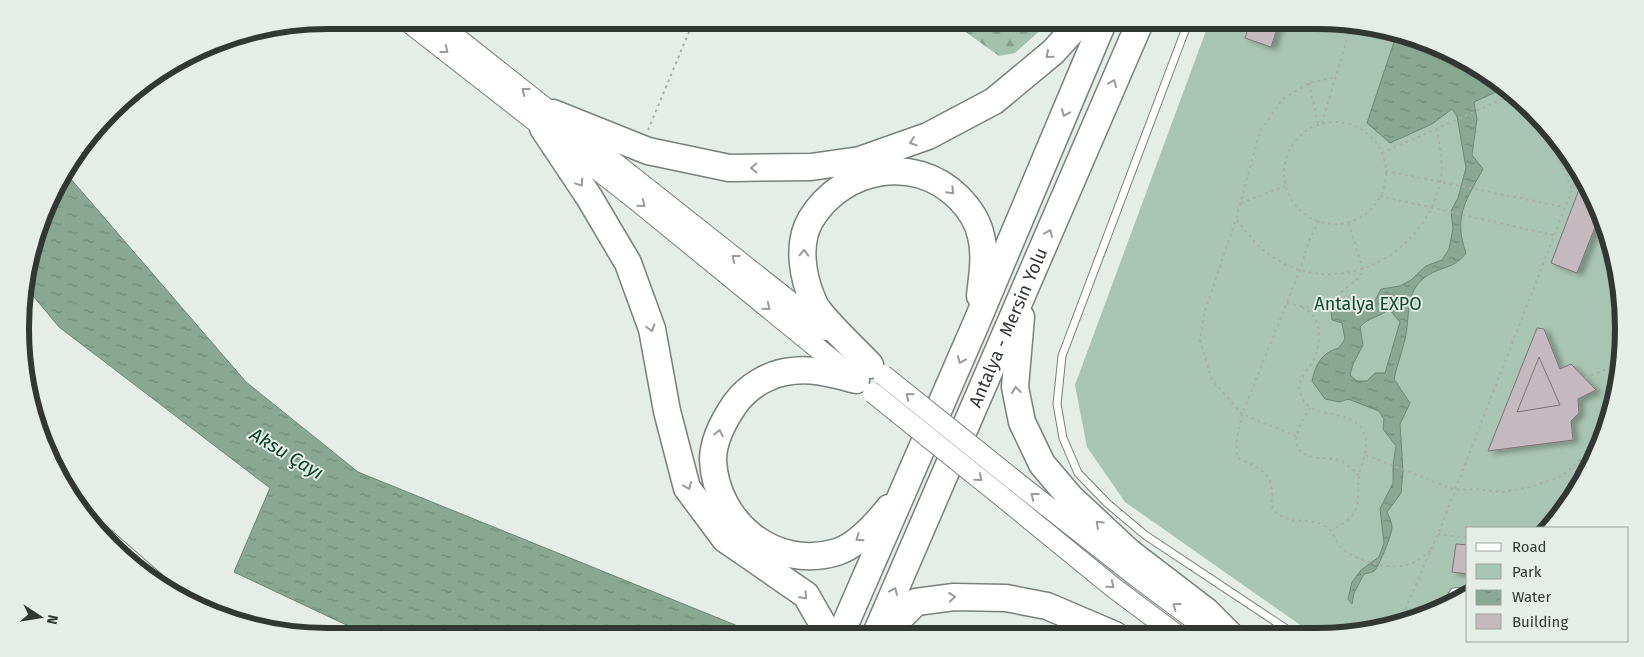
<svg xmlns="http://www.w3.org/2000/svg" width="1644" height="657" font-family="'Fira Sans',sans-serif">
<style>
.green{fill:#a8c4b2}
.forest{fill:url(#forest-firs)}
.water{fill:url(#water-ripples);stroke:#6e8676;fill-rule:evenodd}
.building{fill:#c3b9be;stroke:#7c7377;filter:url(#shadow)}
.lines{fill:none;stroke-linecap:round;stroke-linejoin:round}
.lane-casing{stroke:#77807a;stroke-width:9}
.secondary-casing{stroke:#77807a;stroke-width:22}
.highway-casing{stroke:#77807a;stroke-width:29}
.path{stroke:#a7aea9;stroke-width:2;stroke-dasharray:2.5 4;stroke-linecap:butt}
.lane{stroke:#fff;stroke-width:7}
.secondary{stroke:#fff;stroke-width:20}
.highway{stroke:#fff;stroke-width:26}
.secondary-bridge-casing{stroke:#77807a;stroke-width:22;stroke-linecap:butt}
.secondary-bridge{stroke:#fff;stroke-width:20}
.oneway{stroke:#999b9a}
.labels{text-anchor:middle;stroke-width:4;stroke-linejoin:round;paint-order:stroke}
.park-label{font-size:18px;fill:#10492c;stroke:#e4ede6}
.street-label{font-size:18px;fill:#333734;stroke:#e4ede6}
.water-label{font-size:19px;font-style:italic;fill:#044024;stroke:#e4ede6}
.rim{fill:none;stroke:#333734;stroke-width:6}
</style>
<defs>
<pattern id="forest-firs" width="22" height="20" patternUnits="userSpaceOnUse" patternTransform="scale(1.25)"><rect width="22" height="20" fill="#a2c2ad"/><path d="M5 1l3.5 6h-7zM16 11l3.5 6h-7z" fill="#859e8e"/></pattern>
<pattern id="water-ripples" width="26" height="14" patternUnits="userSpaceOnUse" patternTransform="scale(1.25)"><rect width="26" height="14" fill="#88a893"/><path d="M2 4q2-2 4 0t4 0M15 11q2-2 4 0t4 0" fill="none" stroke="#708a79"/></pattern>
<filter id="shadow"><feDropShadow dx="5.5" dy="3" stdDeviation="2.5" flood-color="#0004"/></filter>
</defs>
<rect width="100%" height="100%" fill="#e4ede6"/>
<polygon class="green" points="1210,20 1315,20 1414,36 1519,96 1592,192 1623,308 1608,427 1572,500 1547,528 1468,528 1468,595 1452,605 1356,634 1313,634 1125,502 1087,447 1075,385"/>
<polygon class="forest" points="949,20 1052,20 1015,53 999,56"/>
<g class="water">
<path d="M1397,33l17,3 78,45 4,11 -22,10 3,17 -5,36 11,14c-17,31 -30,48 -17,84 -12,17 -27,13 -42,25 -19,14 -14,41 -19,61 -3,13 -8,26 -11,40l16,24 -10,21 3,47 -2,22 -14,19c2,5 5,10 5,15 0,7 -12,37 -17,43 -3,3 -7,3 -11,4l-10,19 -2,11 -4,-5 4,-17 9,-12 18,-13 5,-14 -4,-34 13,-26v-18l3,-19 -13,-17 1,-10 -5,-8 -31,-12 -8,3 -15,-3 -13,-18c4,-17 9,-28 27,-33l6,-9 -3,-16 -10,-3 -1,-9 11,-4 23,3 9,-7 7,-14 19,-3 11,-6 15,-14 16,-6 7,-11 4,-20 -2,-18 7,-13 8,-30 -9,-52 -5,-7 -20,15 -42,19 -23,-20zM1389,309l11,13 -15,51h-10l-8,8h-10l-7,-6 3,-11 10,-19 -3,-18c7,-9 20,-10 29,-18z"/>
<polygon points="64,171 246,382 358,472 755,633 756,636 372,637 234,572 270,488 59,327 24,285"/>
</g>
<g class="building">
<polygon points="1251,20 1280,20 1271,47 1245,38"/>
<polygon points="1583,179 1592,192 1599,217 1577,273 1551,263"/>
<polygon points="1537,328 1544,329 1560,369 1571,364 1596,390 1578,399 1579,413 1571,421 1573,440 1488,451"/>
<polygon points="1539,357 1560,405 1517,412"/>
<polygon points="1456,544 1468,545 1468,574 1452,572"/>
</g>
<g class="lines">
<defs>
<g id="lane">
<polyline points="1189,20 1062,356 1057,404 1063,438 1078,473 1107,503 1145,535 1294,634"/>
<polyline points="81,509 176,592"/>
<polyline points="1444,608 1454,592 1468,591"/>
</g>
<g id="secondary">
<polyline points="406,20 635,199 854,378"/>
<polyline points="434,20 826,330"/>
<polyline points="1015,481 1137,577 1215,635"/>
<polyline points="1005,499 1114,588 1177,635"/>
</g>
<g id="highway">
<polyline points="553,113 648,151 729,168 811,167 860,160 928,136 994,101 1053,52 1082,20"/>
<polyline points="543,128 589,197 628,263 652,329 667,411 687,488 725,539 806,595 822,623 825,636"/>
<polyline points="1021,317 1015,387 1022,422 1042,464 1070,497 1129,552 1206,611 1230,635"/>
<path d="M870,365c-12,-13 -50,-48 -56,-62 -11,-24 -18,-59 -3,-84 32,-52 103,-65 147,-22 10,10 20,24 23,39 5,19 1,41 -1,60"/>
<path d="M856,380c-20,-5 -42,-12 -64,-9 -22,2 -44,15 -57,33 -11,16 -22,36 -22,56 3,63 62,111 124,92 19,-6 40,-29 52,-44"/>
<polyline points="840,636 975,326 1104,20"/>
<path id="s1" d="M875,636l266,-616"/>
<polyline points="882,636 916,602 954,597 1006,598 1047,606 1115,635"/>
</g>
</defs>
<use href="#lane" class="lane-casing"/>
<use href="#secondary" class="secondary-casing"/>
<use href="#highway" class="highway-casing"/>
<g class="path">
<polyline points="1309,83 1318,124"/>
<circle cx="1335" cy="173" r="51"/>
<polyline points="1322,123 1351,26"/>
<polyline points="648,130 694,20"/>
<polyline points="1550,138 1572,189"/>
<polyline points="1382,153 1514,94"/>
<polyline points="1386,171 1564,207"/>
<polyline points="1380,196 1553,235"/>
<polyline points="1241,203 1285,186"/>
<path d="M1237,220c11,14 21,28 37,38 66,42 150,-3 166,-75 4,-17 0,-35 -3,-53"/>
<path d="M1319,221l-10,20 -9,29 -58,144 -6,30 1,13c12,8 31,11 34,28 2,8 0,16 2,25 18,17 30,6 50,15 11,5 11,15 19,23 17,15 51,24 73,14 5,-3 10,-8 16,-11"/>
<path d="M1287,303c33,9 40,1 64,-19 7,-6 10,-6 12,-15l-15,-47"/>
<path d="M1302,307c4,3 10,6 12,10 8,10 5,34 -1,44 -6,10 -16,19 -13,31 8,31 47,14 62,37 10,17 -1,32 -3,48 -2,12 1,23 -4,34 -4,9 -15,14 -23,19"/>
<polyline points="1585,378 1616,365"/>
<path d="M1310,408c-10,15 -26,42 2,49 9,2 19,0 28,4 7,3 13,9 19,14"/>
<polyline points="1296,436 1242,414 1212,380 1200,341 1204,314 1236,219 1260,131 1283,99 1309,83 1336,77"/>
<polyline points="1366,455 1455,490 1476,489 1503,492 1531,487 1562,476 1600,443"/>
<polyline points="1438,534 1468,538"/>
<polyline points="1400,621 1438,534 1578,174"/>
</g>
<use href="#lane" class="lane"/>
<use href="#secondary" class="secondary"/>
<use href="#highway" class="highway"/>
<defs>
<g id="secondary-bridge">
<polyline points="883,375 1015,481"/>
<polyline points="873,393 1005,499"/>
</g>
</defs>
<use href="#secondary-bridge" class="secondary-bridge-casing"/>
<use href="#secondary-bridge" class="secondary-bridge"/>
</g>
<defs><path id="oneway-chevron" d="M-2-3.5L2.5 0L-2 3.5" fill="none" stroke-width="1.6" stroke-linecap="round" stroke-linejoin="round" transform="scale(1.25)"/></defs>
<g class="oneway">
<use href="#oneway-chevron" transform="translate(445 50) rotate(38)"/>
<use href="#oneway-chevron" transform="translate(1049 55) rotate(139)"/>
<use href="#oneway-chevron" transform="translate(1113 83) rotate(-67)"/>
<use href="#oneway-chevron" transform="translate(525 91) rotate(-142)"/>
<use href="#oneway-chevron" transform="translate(1065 113) rotate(113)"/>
<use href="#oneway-chevron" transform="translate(913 142) rotate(161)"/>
<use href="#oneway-chevron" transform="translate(754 168) rotate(179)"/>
<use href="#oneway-chevron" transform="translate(580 183) rotate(56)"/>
<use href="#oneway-chevron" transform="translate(951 191) rotate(45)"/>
<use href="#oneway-chevron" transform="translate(642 204) rotate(39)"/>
<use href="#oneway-chevron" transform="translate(1049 233) rotate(-67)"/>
<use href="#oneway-chevron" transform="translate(804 253) rotate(-88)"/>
<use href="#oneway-chevron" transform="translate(735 258) rotate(-142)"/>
<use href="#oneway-chevron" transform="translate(767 307) rotate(39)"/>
<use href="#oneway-chevron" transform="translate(651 328) rotate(74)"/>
<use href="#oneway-chevron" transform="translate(961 360) rotate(113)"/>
<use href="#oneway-chevron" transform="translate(1016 390) rotate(-96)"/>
<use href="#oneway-chevron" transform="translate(909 396) rotate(-141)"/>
<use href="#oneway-chevron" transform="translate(719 433) rotate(-77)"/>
<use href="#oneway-chevron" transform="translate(979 478) rotate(39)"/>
<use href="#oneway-chevron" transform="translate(688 486) rotate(67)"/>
<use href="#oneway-chevron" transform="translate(1034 496) rotate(-142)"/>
<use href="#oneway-chevron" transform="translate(1099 524) rotate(-137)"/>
<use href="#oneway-chevron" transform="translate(859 538) rotate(146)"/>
<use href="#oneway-chevron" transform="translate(1111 585) rotate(39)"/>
<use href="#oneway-chevron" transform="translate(894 591) rotate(-67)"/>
<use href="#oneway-chevron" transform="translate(804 596) rotate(47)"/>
<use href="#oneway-chevron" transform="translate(952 597) rotate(-5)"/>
<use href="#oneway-chevron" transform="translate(1176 606) rotate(-144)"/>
</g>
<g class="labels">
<g class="park-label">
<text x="1368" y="310">Antalya EXPO</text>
</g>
<g class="street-label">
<text dy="6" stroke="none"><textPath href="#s1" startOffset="336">Antalya - Mersin Yolu</textPath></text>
</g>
<g class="water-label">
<text transform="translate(287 453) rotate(31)" y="7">Aksu Çayı</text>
</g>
</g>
<path d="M0 0H1644V657H0ZM328 29H1316A299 299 0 0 1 1615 328V329A299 299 0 0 1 1316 628H328A299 299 0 0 1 29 329V328A299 299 0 0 1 328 29Z" fill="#e4ede6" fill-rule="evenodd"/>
<path class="rim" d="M328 29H1316A299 299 0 0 1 1615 328V329A299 299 0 0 1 1316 628H328A299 299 0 0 1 29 329V328A299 299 0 0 1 328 29Z"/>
<rect x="1466" y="527" width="162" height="115" fill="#e4ede6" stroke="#9da49f"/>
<rect x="1476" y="543" width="25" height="8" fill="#ffffff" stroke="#9da49f"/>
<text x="1512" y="552" font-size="15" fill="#333734">Road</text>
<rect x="1476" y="564" width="25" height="15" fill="#a8c4b2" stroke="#9da49f"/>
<text x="1512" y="577" font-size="15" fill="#333734">Park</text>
<rect x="1476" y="590" width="25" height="15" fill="url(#water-ripples)" stroke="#9da49f"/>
<text x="1512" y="602" font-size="15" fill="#333734">Water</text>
<rect x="1476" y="614" width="25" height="15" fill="#c3b9be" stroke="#9da49f"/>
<text x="1512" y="627" font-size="15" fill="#333734">Building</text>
<g transform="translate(40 617) rotate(102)" stroke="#e4ede6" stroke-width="4" paint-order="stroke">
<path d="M0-4L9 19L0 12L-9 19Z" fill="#333734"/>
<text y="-8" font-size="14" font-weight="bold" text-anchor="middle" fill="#333734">N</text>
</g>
</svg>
